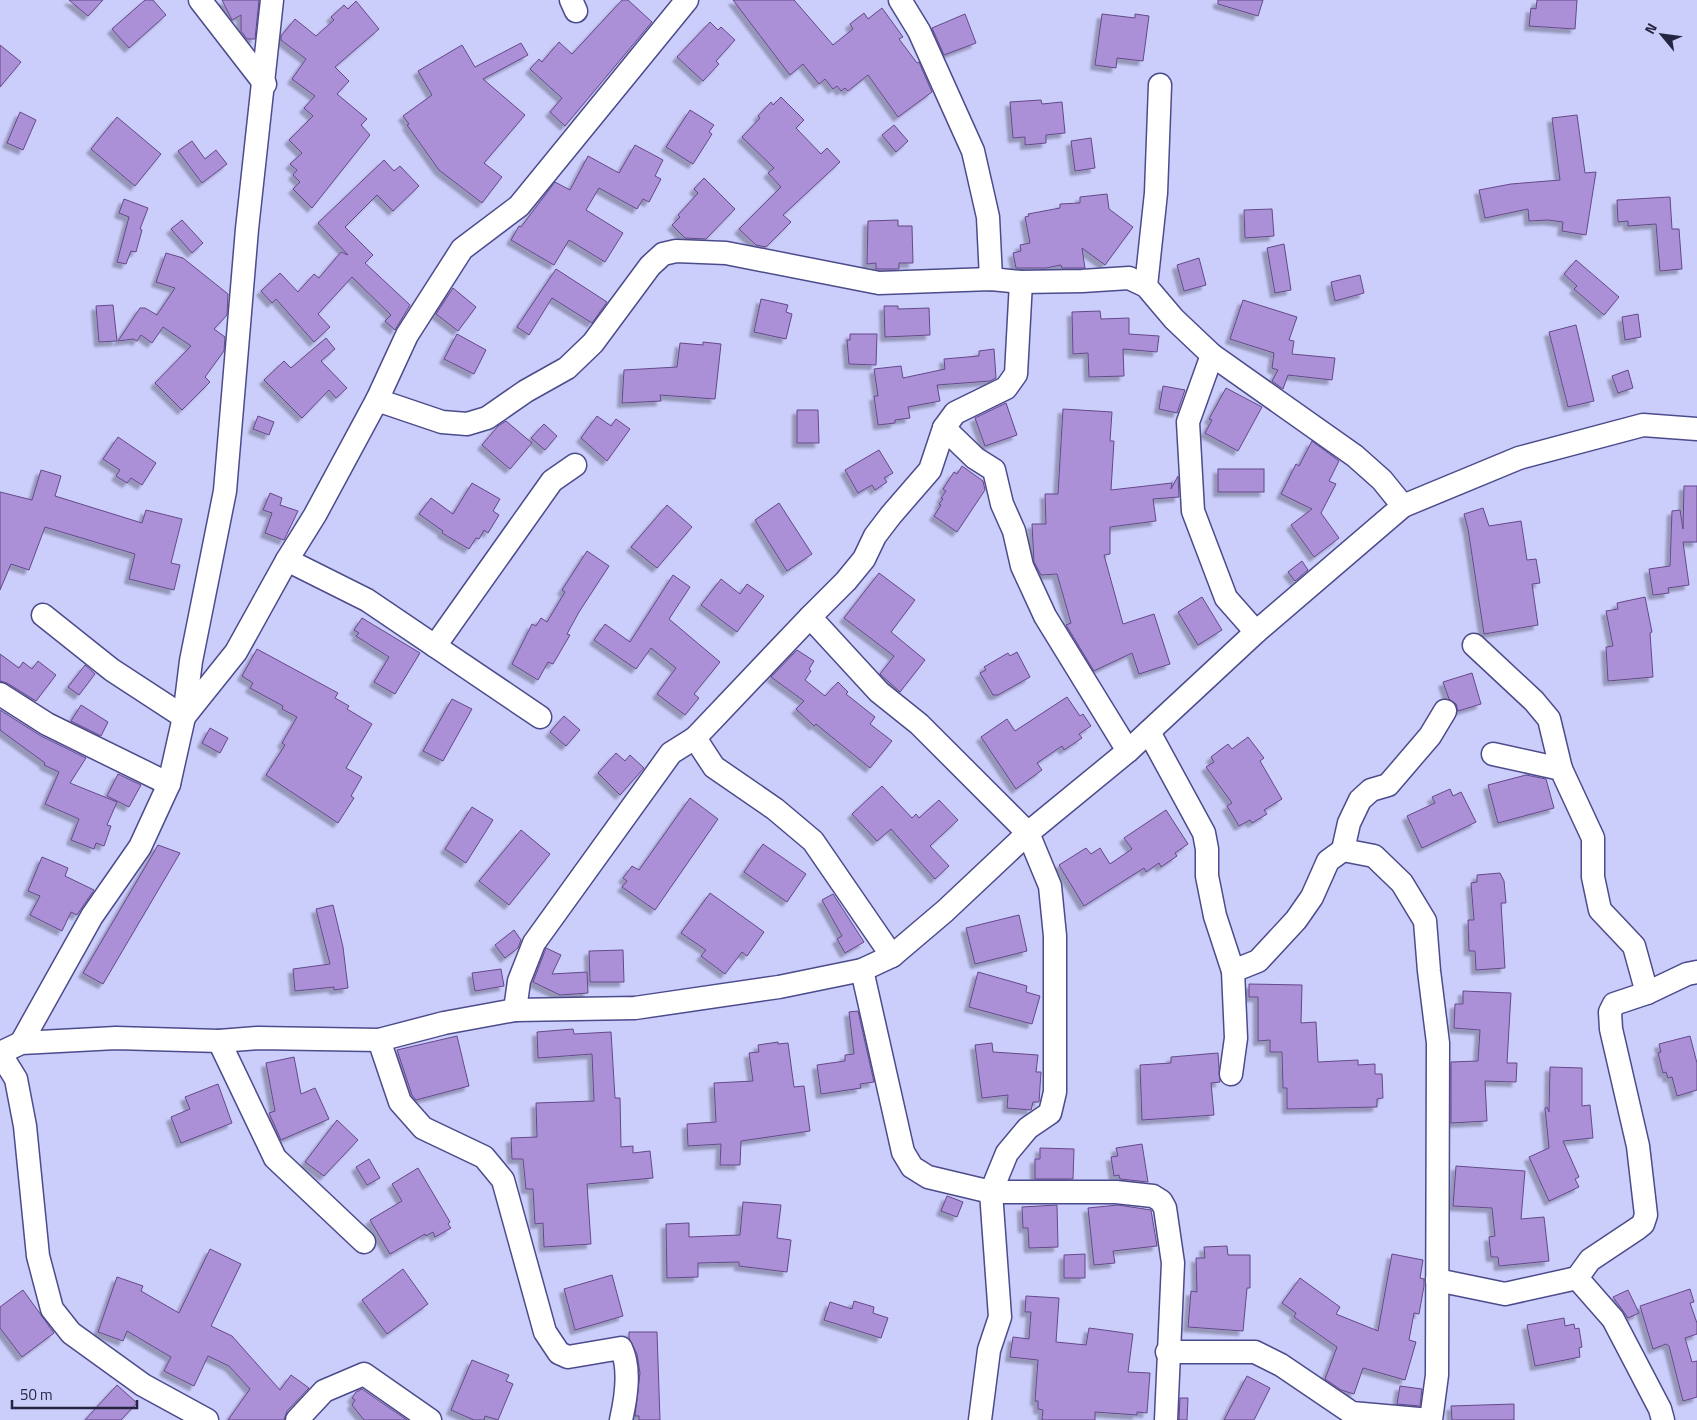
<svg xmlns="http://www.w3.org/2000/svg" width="1697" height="1420" font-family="'Titillium Web',sans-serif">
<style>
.building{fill:#ac90d7;stroke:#644989;filter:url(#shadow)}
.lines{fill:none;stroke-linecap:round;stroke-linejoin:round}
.minor-casing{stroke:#4c4b8c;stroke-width:25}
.minor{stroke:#fff;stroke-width:22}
</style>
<defs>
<filter id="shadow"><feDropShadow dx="-4.5" dy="4.5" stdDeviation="1" flood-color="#0004"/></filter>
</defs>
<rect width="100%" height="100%" fill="#cbcdfb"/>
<g class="building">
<polygon points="69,0 103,0 88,16"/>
<polygon points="145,0 153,0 166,15 129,48 112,29"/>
<polygon points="222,0 259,0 255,39 247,39 241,31 241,15 232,20"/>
<polygon points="622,0 628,0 652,22 565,126 550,112 562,98 530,69 539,59 542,62 559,42 572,54"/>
<polygon points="733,0 794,0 833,45 853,29 850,24 864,13 868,19 882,8 903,37 899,39 917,63 919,62 932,92 898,117 868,75 848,91 845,88 841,91 837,86 833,89 825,79 819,84 803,64 790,75"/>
<polygon points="1218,0 1263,0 1258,16 1218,4"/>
<polygon points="1537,0 1577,0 1575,29 1529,26 1531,8 1536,9"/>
<polygon points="356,1 379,29 335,67 349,81 337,94 367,119 361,125 370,135 312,208 293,189 300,182 293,175 297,170 290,164 302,153 289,140 313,116 304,108 315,96 292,79 306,59 281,40 281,36 295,19 316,36 334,20 331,17 344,5 348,9"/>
<polygon points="965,14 976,43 944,55 932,28"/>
<polygon points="1102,14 1135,18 1135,14 1149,16 1143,61 1117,58 1116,68 1095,65"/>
<polygon points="710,22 718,30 721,27 735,40 716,61 719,64 703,81 677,57"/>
<polygon points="521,43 528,55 483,79 525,115 484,163 502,177 482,203 439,170 407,125 409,124 403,116 432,95 418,71 462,45 475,67"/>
<polygon points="0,45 21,62 0,87"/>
<polygon points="781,97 804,120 796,128 821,154 827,148 840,162 783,215 791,222 766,247 756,245 739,229 781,187 768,173 774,168 742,137 760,118 758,116 771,102 773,105"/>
<polygon points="1041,100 1042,104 1062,102 1065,133 1046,135 1046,143 1025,145 1025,137 1013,138 1010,102"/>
<polygon points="690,110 714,125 709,132 712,134 693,164 666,147"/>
<polygon points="20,112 36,120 23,150 7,143"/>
<polygon points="1577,115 1585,173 1596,172 1586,235 1562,231 1563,222 1548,220 1529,221 1528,209 1485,218 1479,190 1511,184 1560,180 1552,118"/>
<polygon points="117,117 161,154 135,186 91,149"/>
<polygon points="894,125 908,141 896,152 882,135"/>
<polygon points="1091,138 1095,168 1075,171 1071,141"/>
<polygon points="192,141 205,159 216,150 227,164 202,183 178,151"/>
<polygon points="635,145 663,160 655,176 661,179 649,202 643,199 637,209 599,188 586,210 623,233 605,262 569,240 554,265 511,240 519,226 521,227 555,182 570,190 588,156 619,173"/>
<polygon points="384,160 394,171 400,166 419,186 393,211 377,195 345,227 373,255 365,263 410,305 395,330 385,321 391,315 352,277 318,314 330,327 314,342 276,299 272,303 261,291 280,273 298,292 314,274 319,278 341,252 348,255 318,223"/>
<polygon points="704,178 735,209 706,239 685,238 672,225 680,217 678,215 698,193 694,189"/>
<polygon points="1107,194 1109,209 1133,227 1105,265 1082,248 1085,268 1062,268 1061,265 1046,268 1016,268 1013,253 1021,251 1020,245 1030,243 1025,217 1029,216 1028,214 1060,208 1060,204 1080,203 1080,197"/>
<polygon points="1670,197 1672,229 1679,229 1682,269 1660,271 1656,224 1628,226 1628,221 1618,222 1617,200"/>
<polygon points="124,199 148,208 140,229 142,230 136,252 131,251 126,264 117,262 129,217 119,213"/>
<polygon points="1272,209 1274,236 1245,238 1244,210"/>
<polygon points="182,220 203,243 192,253 171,229"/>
<polygon points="898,220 898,226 912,226 913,263 899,263 899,269 876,269 876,263 867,264 868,221"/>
<polygon points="1284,244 1291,290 1275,293 1267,248"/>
<polygon points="166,253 183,258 228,294 227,315 214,329 225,337 224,351 205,377 210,382 182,410 155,383 191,346 163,327 152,343 141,335 137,341 133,339 118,341 140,308 145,308 157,315 175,288 156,282"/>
<polygon points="1199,258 1206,285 1184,291 1177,265"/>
<polygon points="1576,260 1619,297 1604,315 1574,289 1577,286 1564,274"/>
<polygon points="556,269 607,302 592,323 552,298 529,335 517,327"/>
<polygon points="1360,275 1364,293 1335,301 1331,282"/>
<polygon points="453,288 476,307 458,331 436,314"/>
<polygon points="761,299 788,305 786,312 792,314 786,339 754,332"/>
<polygon points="1243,300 1297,317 1289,340 1294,341 1292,354 1335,358 1332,380 1288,375 1283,389 1272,381 1278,370 1272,368 1274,353 1230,339"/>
<polygon points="113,305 117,341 99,342 96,306"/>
<polygon points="884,306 898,306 898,309 929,308 930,335 885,337"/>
<polygon points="1100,311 1101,319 1129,318 1129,334 1159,336 1157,352 1123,349 1124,376 1089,377 1088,353 1073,354 1072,312"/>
<polygon points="1638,314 1641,337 1625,340 1622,317"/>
<polygon points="1576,325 1594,401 1568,407 1549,332"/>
<polygon points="457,334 486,350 474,374 444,359"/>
<polygon points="850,334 877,334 876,365 849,364 847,340 850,340"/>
<polygon points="326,338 335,349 321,361 347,388 336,398 329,390 302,418 264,380 284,361 291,368"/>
<polygon points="703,342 721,344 715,399 660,395 661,401 622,403 624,370 677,367 680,343 703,345"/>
<polygon points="994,349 996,378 990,381 937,385 940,401 908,407 910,418 895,420 895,423 878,425 874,396 878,396 874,369 901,366 903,378 945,369 944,359 979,356 979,351"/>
<polygon points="1628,370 1633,388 1618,393 1612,376"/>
<polygon points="1163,386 1185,390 1177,413 1159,409"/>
<polygon points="1226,388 1262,407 1238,451 1205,433 1212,420 1209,419"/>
<polygon points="1006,403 1017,435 985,446 975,418"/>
<polygon points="1063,409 1112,412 1110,441 1114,441 1111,490 1172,483 1171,489 1178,476 1179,497 1153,499 1156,521 1110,527 1110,554 1104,555 1123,624 1154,614 1170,664 1139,674 1132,653 1094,671 1066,625 1071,623 1057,574 1041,575 1034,562 1032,524 1046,524 1045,494 1058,494"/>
<polygon points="797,410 818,410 819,443 797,443"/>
<polygon points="258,416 274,422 269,435 253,429"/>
<polygon points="597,416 611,426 616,419 630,429 607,461 581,438"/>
<polygon points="506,421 532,443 510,469 482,445 498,426"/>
<polygon points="544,424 557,436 545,450 531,438"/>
<polygon points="118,437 156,463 142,485 131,478 127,483 116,476 120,470 103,459"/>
<polygon points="1312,441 1339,461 1329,481 1336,484 1321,513 1339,538 1314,557 1291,525 1312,509 1281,494 1296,464 1299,466"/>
<polygon points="879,450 893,473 884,478 887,482 875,490 872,485 858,493 845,470"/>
<polygon points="962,466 983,481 985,490 957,532 934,516 941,505 939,504 943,499 941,498 946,491 943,489 954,472 957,474"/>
<rect x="1218" y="469" width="46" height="23"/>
<polygon points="41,470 61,476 55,496 142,523 146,510 182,519 171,563 180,565 174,590 129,579 135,554 45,527 29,570 11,564 0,590 0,492 32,500"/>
<polygon points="472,483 500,499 493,511 499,515 488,533 484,530 479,539 476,538 469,549 442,533 443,531 419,514 431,498 453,514"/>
<polygon points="1684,486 1697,486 1697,542 1683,542 1689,585 1668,588 1669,593 1653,595 1649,569 1670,566 1672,511 1680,510 1683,529"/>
<polygon points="270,493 282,498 280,505 298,511 284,540 265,533 272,513 263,510"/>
<polygon points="779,503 812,554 787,571 755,520"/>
<polygon points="667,505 692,527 657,568 631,547"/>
<polygon points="1483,508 1489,526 1521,521 1527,560 1536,559 1540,583 1532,584 1538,625 1484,634 1468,529 1464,514"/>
<polygon points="587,551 609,566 579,612 567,634 570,635 553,664 548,662 538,680 512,664 532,624 536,626 541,618 547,622 565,592 562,590"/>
<polygon points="1302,561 1308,570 1295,581 1288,572"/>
<polygon points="879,573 915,600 891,632 925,660 900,692 880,674 894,656 844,618"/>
<polygon points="673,575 690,587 669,619 720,662 694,694 699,698 685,715 657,694 676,668 651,648 636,669 594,640 605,624 630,642"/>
<polygon points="721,579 740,594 747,584 764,596 737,632 701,605"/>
<polygon points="1202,597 1222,630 1198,645 1178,612"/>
<polygon points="1645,597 1652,632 1650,633 1653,677 1608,681 1606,647 1613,646 1606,611 1618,609 1617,603"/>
<polygon points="362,618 420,653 395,694 374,682 389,657 356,636 359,633 354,630"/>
<polygon points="257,649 338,693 335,698 349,706 347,709 372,724 346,768 362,777 351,796 354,798 338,823 266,775 285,745 282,743 297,717 282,709 283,706 250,688 253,683 242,676"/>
<polygon points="797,650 814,661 809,669 811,671 805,680 825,696 838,682 848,692 846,694 875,717 870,724 892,741 870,768 816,724 814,726 796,709 804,701 771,677"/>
<polygon points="1017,652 1030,677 998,695 993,695 980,673 986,670 984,667 1008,653 1010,656"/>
<polygon points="0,654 19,668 23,662 32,669 38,661 56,675 36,701 7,683 0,681"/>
<polygon points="85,665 95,674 79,695 68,687"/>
<polygon points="1472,673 1481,704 1458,711 1456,704 1449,699 1443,682"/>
<polygon points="1067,697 1080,716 1083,714 1091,726 1079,734 1082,738 1064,750 1062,746 1037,763 1042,770 1016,789 981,737 1007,719 1015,731"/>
<polygon points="452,699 472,709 443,761 423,751"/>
<polygon points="81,705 108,722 101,736 71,721"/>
<polygon points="0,710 41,736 86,758 70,783 117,802 107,825 111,826 104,846 96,843 94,849 71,840 79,819 45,804 59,772 44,765 45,763 0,730"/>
<polygon points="564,716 580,730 566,746 550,732"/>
<polygon points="210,728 228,738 220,753 202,743"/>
<polygon points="1248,737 1264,758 1260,761 1282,799 1264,810 1267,814 1252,823 1250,820 1239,826 1227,806 1232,803 1206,767 1214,762 1211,757 1228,744 1232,749"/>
<polygon points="616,753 625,761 630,755 644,768 620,795 598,773"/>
<polygon points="118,774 141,785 129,807 107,796"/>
<polygon points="1526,775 1546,779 1554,808 1498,823 1488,785"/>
<polygon points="882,786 912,818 916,814 919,818 939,800 958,820 930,846 949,866 935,879 891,829 877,841 852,814"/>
<polygon points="1450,789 1453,796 1461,792 1476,822 1422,848 1407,816 1435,803 1432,797"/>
<polygon points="690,798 718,819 655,910 622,887 627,881 623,878 632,866 639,870"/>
<polygon points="472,807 493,820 466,863 445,849"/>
<polygon points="1166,810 1188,844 1175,853 1177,856 1161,867 1159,863 1146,872 1144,868 1084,906 1059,865 1086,848 1091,854 1100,848 1110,864 1132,849 1124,838"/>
<polygon points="521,830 550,854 509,905 479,881"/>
<polygon points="763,844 806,874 787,902 744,872"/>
<polygon points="158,845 180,853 103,984 83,973"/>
<polygon points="42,857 68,868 65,876 94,890 77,915 71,912 62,931 30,915 40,896 28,891"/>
<polygon points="1500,873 1504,881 1506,903 1501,903 1505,968 1476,970 1475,951 1469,951 1468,920 1474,920 1471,883 1477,882 1477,875"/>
<polygon points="710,893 764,932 747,956 742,952 725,974 701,956 706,950 681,933"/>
<polygon points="833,894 864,942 845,953 837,939 842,936 822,900"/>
<polygon points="333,905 343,947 348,988 334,990 334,987 295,991 293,969 330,964 316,909"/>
<polygon points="1019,915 1027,951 975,964 966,928"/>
<polygon points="514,930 521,940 518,948 505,958 495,945"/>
<polygon points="546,948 561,955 552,974 587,972 588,993 560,995 533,982"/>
<polygon points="623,950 624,982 590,982 589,951"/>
<polygon points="501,969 504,986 475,991 472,973"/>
<polygon points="978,972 1027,986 1026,992 1040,996 1032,1024 969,1007"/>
<polygon points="1249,984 1302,985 1301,1023 1316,1022 1318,1062 1358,1060 1358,1065 1375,1064 1375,1074 1382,1074 1383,1098 1377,1099 1377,1107 1287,1109 1287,1088 1283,1088 1282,1052 1270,1052 1270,1040 1258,1041 1258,997 1249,997"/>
<polygon points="1463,991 1511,993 1507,1063 1517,1063 1516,1082 1485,1081 1487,1121 1451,1123 1451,1062 1478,1061 1480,1030 1454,1028 1455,1004 1463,1004"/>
<polygon points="858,1011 874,1082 860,1084 861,1088 821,1094 817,1065 845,1061 845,1055 854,1054 849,1012"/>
<polygon points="573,1029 574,1034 611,1032 615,1098 620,1098 621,1147 633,1146 633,1153 650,1151 653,1178 587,1184 591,1244 544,1247 543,1223 535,1224 533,1189 526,1189 523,1159 512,1159 511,1138 537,1137 536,1103 594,1101 592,1054 538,1058 537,1032"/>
<polygon points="457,1036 469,1086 416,1100 412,1095 397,1050"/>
<polygon points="1690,1036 1697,1063 1697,1090 1677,1096 1672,1077 1668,1078 1666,1072 1663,1073 1658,1053 1661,1052 1659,1044"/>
<polygon points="778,1042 778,1044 788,1043 794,1087 804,1086 810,1131 741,1141 740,1165 720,1165 721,1144 688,1146 687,1124 716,1122 714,1083 753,1081 749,1053 759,1052 758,1045"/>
<polygon points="992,1043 993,1052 1038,1055 1036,1072 1041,1072 1039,1102 1033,1102 1031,1110 1007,1108 1008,1095 982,1098 975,1045"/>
<polygon points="1218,1053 1220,1082 1211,1083 1214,1115 1142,1120 1140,1065 1171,1063 1171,1057"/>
<polygon points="294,1057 301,1094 315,1088 329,1119 281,1140 269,1113 275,1111 266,1063"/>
<polygon points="1550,1067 1582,1068 1582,1106 1590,1105 1593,1138 1563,1141 1579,1177 1575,1179 1579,1187 1549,1201 1529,1157 1549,1148 1545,1108 1547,1107 1549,1112"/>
<polygon points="218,1084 232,1123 181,1143 171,1117 190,1109 185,1097"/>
<polygon points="337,1120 358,1140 324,1176 305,1162"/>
<polygon points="1142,1144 1148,1182 1120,1179 1119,1175 1114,1176 1111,1157 1118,1156 1116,1148"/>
<polygon points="1040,1148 1074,1149 1073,1179 1035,1179 1035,1159 1040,1159"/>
<polygon points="369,1159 380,1178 367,1185 356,1167"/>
<polygon points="1456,1166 1525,1171 1521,1219 1544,1217 1549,1261 1499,1266 1498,1257 1491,1257 1489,1237 1495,1236 1492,1208 1453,1206"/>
<polygon points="418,1168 450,1222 448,1224 451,1228 435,1237 433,1232 426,1236 425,1234 390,1254 370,1220 402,1201 392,1184"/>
<polygon points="947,1196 963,1202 957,1217 941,1211"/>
<polygon points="743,1202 781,1205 777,1238 791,1240 787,1272 739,1266 739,1262 698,1263 698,1277 667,1278 666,1224 689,1223 689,1237 740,1235"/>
<polygon points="1057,1205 1058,1247 1029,1248 1028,1228 1023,1228 1022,1207"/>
<polygon points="1118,1205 1151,1210 1157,1246 1113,1251 1115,1263 1094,1265 1088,1208"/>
<polygon points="1227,1246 1228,1255 1250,1255 1250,1288 1247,1288 1243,1331 1188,1327 1191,1291 1197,1292 1196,1258 1205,1258 1204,1247"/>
<polygon points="210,1249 241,1264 211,1326 232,1336 280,1390 291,1375 309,1388 287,1411 284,1420 228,1420 250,1389 229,1366 208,1356 194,1386 164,1371 171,1357 127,1331 123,1341 98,1332 117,1277 143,1286 141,1291 179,1313"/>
<polygon points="1085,1254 1085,1278 1064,1278 1064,1255"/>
<polygon points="1392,1254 1423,1260 1420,1278 1424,1279 1424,1286 1419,1314 1414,1313 1409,1340 1416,1342 1405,1380 1363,1368 1354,1394 1341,1390 1325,1379 1337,1347 1294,1317 1296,1313 1282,1303 1300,1278 1340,1307 1336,1314 1378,1331"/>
<polygon points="403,1269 428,1304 387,1334 362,1300"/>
<polygon points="612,1275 623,1316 575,1330 564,1289"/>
<polygon points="1690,1289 1694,1302 1690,1303 1697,1323 1697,1334 1685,1338 1692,1362 1697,1361 1697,1397 1683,1401 1669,1346 1666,1344 1653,1349 1640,1306"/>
<polygon points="23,1290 54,1333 22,1357 0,1328 0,1307"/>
<polygon points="1628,1290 1639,1313 1628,1318 1613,1297"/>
<polygon points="1026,1296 1059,1298 1056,1342 1086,1345 1089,1328 1133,1334 1128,1372 1150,1373 1147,1413 1137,1412 1137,1415 1095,1412 1095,1420 1042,1420 1043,1410 1038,1409 1038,1401 1035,1401 1038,1360 1010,1357 1013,1337 1029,1339 1031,1312 1025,1312"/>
<polygon points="854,1301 874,1307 873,1313 888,1318 881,1338 824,1320 830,1302 852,1309"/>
<polygon points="1564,1318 1565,1326 1574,1324 1575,1329 1579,1328 1582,1347 1579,1348 1580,1357 1535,1366 1527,1325"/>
<polygon points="629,1332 657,1332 660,1420 639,1420 639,1416 635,1416 640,1373 637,1354 629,1338"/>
<polygon points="472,1360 509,1375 506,1381 513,1384 498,1420 485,1416 484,1420 474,1420 451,1410"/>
<polygon points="1247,1376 1270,1388 1254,1420 1224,1420"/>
<polygon points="117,1385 137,1403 121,1420 85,1420"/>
<polygon points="1400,1386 1422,1389 1420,1406 1397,1404"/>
<polygon points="362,1389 407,1420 364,1420 352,1405 355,1400 352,1398 356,1392"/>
<polygon points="1180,1398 1188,1398 1187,1420 1179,1420"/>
<polygon points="1514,1404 1514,1420 1452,1420 1451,1406"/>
</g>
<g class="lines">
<defs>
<g id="minor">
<polyline points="200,0 265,84"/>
<polyline points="571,0 576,11"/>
<polyline points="900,0 919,31 973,151 988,217 991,279"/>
<polyline points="1146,286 1156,193 1160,85"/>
<polyline points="1212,355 1188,422 1193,511 1226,598 1256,632"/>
<polyline points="377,400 442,422 467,424 487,418 526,391 567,368 593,343 650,266 663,254 676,251 726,253 879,283 991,279 1021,282 1082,281 1129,278 1146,286 1174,319 1212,355 1355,456 1382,480 1403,506"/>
<polyline points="944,428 975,458 994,470 1002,504 1014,531 1022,566 1045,616 1128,751"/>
<polyline points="287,560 367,600 435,646 552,481 575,465"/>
<polyline points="43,615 112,670 184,717 236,652 287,560 315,515 377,400 407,335 462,249 519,206 687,0"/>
<polyline points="1474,645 1534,701 1549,719 1561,769"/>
<polyline points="435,646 540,717"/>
<polyline points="0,694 47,724 169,784"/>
<polyline points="1149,732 1204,833 1207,849 1207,876 1215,916 1233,971 1236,1038 1231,1074"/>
<polyline points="695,738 714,767 775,809 813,841 892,956"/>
<polyline points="1493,754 1561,769 1593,838 1593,877 1600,910 1634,946 1647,993"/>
<polyline points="1343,850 1374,856 1402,883 1425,921 1429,971 1438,1043 1437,1375 1431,1420"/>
<polyline points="862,970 903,1152 912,1167 928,1177 991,1192 1116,1192 1153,1196 1161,1201 1165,1208 1173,1263 1166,1420"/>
<polyline points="1233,971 1258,961 1296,920 1312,897 1328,861 1343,850 1349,823 1360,800 1371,790 1388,785 1430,736 1445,711"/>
<polyline points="515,1010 519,981 534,943 671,753 695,738 810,617"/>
<path d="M379,1040l21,62 23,26 61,29 19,23 42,152 14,21 9,4 53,-9c10,21 5,50 0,72"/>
<polyline points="219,1041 275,1158 364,1242"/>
<polyline points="21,1043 92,916 140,847 169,784 184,717 191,661 225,491 247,229 272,0"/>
<polyline points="0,1053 21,1043 116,1038 219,1041 258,1038 379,1040 444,1023 515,1010 635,1008 779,987 862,970 892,956 945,911 1028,833 1128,751 1256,632 1403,506 1519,458 1643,425 1697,429"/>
<polyline points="0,1053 16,1079 25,1126 38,1256 52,1309 71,1333 143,1385 207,1420"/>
<polyline points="1437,1280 1505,1294 1577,1278"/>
<polyline points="1167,1352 1255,1352 1281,1365 1352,1413 1430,1420"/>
<polyline points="297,1420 324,1391 364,1374 430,1420"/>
<polyline points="980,1420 989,1350 1000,1317 991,1192 1007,1153 1028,1128 1050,1113 1055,1092 1055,936 1050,886 1028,833 919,724 879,692 810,617 846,581 864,559 875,536 891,515 930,470 944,428 955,413 1006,388 1016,374 1021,282"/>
<polyline points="1663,1420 1660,1409 1613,1319 1577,1278 1590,1260 1638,1228 1643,1224 1646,1215 1638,1146 1611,1029 1610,1012 1614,1004 1647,993 1687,974 1697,972"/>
</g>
</defs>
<use href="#minor" class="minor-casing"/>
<use href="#minor" class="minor"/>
</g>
<g transform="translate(1662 35) rotate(299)" stroke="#cbcdfb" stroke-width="4" paint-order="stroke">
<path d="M0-4L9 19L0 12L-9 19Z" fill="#252542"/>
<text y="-8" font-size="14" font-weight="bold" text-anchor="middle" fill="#252542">N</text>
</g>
<path d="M12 1400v8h125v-8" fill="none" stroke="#252542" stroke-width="2.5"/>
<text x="20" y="1400" font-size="15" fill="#252542" stroke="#cbcdfb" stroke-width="4" paint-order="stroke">50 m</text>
</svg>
